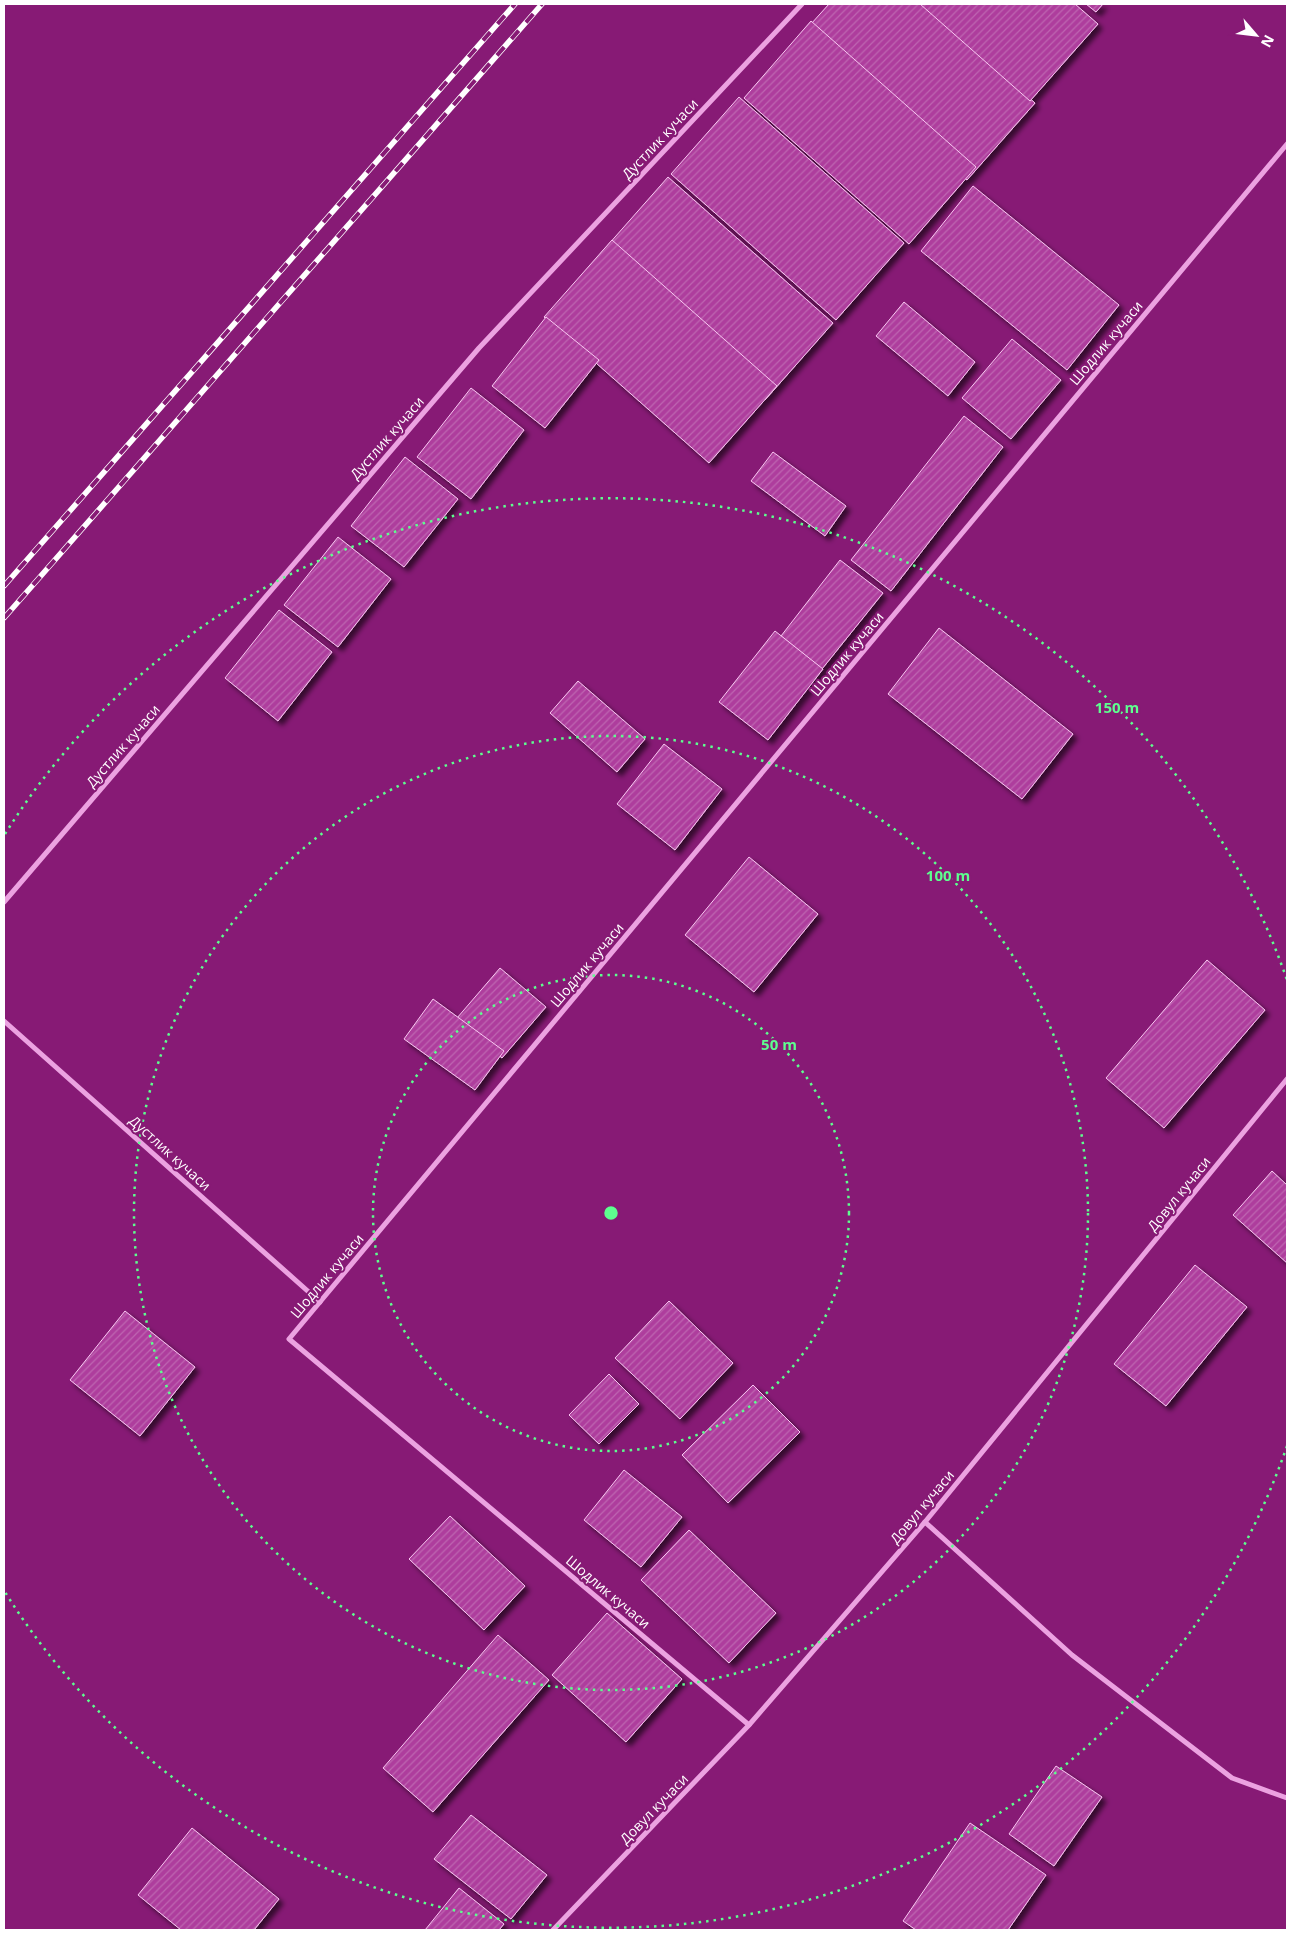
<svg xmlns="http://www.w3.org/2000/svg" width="1291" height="1934" font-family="'Open Sans',sans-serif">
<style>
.building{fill:url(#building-hatch);stroke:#f9c7f2;filter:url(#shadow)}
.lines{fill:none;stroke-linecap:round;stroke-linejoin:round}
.street{stroke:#eca2e1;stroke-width:5}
.rail-casing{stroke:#fff;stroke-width:5.5}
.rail{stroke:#871a75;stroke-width:4;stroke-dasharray:11;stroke-linecap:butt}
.ring{fill:none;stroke:#5efe8f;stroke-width:2.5;stroke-dasharray:2.5 5}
.labels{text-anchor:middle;stroke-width:4;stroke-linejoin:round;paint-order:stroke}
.street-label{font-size:14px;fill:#fff;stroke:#871a75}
.centre{fill:#5efe8f;stroke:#871a75;stroke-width:2.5}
.ring-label{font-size:15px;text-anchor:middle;font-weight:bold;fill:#5efe8f;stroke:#871a75;stroke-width:4;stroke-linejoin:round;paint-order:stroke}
</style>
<defs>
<pattern id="building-hatch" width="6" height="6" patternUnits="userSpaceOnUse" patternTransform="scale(1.25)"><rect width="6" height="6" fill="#ae3e9d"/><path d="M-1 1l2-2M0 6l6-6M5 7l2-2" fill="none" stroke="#be65b1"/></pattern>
<filter id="shadow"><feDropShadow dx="4.5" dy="4.5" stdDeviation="2.5" flood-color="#0009"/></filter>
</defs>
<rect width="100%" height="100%" fill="#871a75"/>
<g class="building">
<polygon points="829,4 924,4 1035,103 967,180 802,34"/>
<polygon points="920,4 1075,4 1098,24 1030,101"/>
<polygon points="1086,4 1103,4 1096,12"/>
<polygon points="811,21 976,167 909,244 744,98"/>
<polygon points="739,97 904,243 836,320 671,174"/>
<polygon points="668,177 833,323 765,400 600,254"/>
<polygon points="973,186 1119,305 1067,370 921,251"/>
<polygon points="612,240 777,386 709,463 544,317"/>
<polygon points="904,302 975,362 948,396 876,336"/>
<polygon points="546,317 599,360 545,428 492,386"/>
<polygon points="1012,339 1061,380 1011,439 962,398"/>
<polygon points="471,388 524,430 471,499 417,457"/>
<polygon points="964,416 1003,447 891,591 851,560"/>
<polygon points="773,452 846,506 825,536 751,481"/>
<polygon points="405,457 458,499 404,567 351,526"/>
<polygon points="338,537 391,579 338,647 284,605"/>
<polygon points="840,560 883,593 822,669 781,636"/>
<polygon points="279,610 332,652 278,721 225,678"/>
<polygon points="939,628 1073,734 1022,799 888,694"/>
<polygon points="775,631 823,669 768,740 719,702"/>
<polygon points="578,681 645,739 617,772 550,713"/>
<polygon points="664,744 722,789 675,850 617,804"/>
<polygon points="749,857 818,914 754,992 685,935"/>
<polygon points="1207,960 1265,1010 1164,1128 1106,1078"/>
<polygon points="500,968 546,1007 502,1058 457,1018"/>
<polygon points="433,999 504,1051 475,1090 404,1039"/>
<polygon points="1272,1171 1287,1185 1287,1263 1233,1215"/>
<polygon points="1195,1265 1247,1307 1166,1406 1114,1364"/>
<polygon points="669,1301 733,1363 680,1419 615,1358"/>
<polygon points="125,1311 195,1367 140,1436 70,1380"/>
<polygon points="609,1374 639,1404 599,1444 569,1415"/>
<polygon points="753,1385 800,1432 728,1503 682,1455"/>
<polygon points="624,1470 682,1517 641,1567 584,1520"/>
<polygon points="450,1516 525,1586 484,1630 409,1559"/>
<polygon points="689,1530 776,1613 729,1663 641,1580"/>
<polygon points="607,1613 682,1679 626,1742 552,1675"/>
<polygon points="498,1635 549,1680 433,1812 383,1768"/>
<polygon points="1056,1766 1102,1797 1054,1866 1009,1834"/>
<polygon points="471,1815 547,1875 511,1919 434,1859"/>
<polygon points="970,1823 1046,1875 1008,1930 916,1930 903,1921"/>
<polygon points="192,1828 279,1899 254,1930 181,1930 138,1895"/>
<polygon points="459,1888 504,1924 499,1930 425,1930"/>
</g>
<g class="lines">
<g class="street">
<polyline points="4,902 479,348 802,4"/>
<polyline points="4,1021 320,1302"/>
<polyline points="925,1522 1072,1655 1232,1778 1287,1798"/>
<polyline points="749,1725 289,1339 1287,144"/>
<polyline points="553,1930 749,1725 925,1522 1287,1079"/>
</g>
<defs>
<g id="rail">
<polyline points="4,586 515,4"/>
<polyline points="4,618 542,4"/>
</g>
</defs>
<use href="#rail" class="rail-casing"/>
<use href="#rail" class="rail"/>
</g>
<g class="ring">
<circle cx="611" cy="1213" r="238"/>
<circle cx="611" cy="1213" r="477"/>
<path d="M1287 1446A715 715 0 0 1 5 1592M5 834A715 715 0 0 1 1287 980"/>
</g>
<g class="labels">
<g class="street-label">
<text transform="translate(660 139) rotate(-47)" y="5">Дустлик кучаси</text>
<text transform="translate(1106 343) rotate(-50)" y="5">Шодлик кучаси</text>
<text transform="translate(387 438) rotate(-49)" y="5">Дустлик кучаси</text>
<text transform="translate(847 654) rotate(-50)" y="5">Шодлик кучаси</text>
<text transform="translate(123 746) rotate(-49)" y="5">Дустлик кучаси</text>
<text transform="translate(587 965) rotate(-50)" y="5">Шодлик кучаси</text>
<text transform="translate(170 1153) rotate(42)" y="5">Дустлик кучаси</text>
<text transform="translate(1179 1194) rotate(-51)" y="5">Довул кучаси</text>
<text transform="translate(327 1276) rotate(-50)" y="5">Шодлик кучаси</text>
<text transform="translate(922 1507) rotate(-50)" y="5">Довул кучаси</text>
<text transform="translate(608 1592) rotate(40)" y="5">Шодлик кучаси</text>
<text transform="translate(654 1809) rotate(-46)" y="5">Довул кучаси</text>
</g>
</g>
<circle cx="611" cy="1213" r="8" class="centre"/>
<g class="ring-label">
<text x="1117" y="713">150 m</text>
<text x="948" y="881">100 m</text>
<text x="779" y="1050">50 m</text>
</g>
<rect width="1291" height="1934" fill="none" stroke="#ffffff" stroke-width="10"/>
<g transform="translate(1256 35) rotate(118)" stroke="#871a75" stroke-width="4" paint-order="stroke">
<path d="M0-4L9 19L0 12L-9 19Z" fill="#ffffff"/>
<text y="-8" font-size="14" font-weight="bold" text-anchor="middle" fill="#ffffff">N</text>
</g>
</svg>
